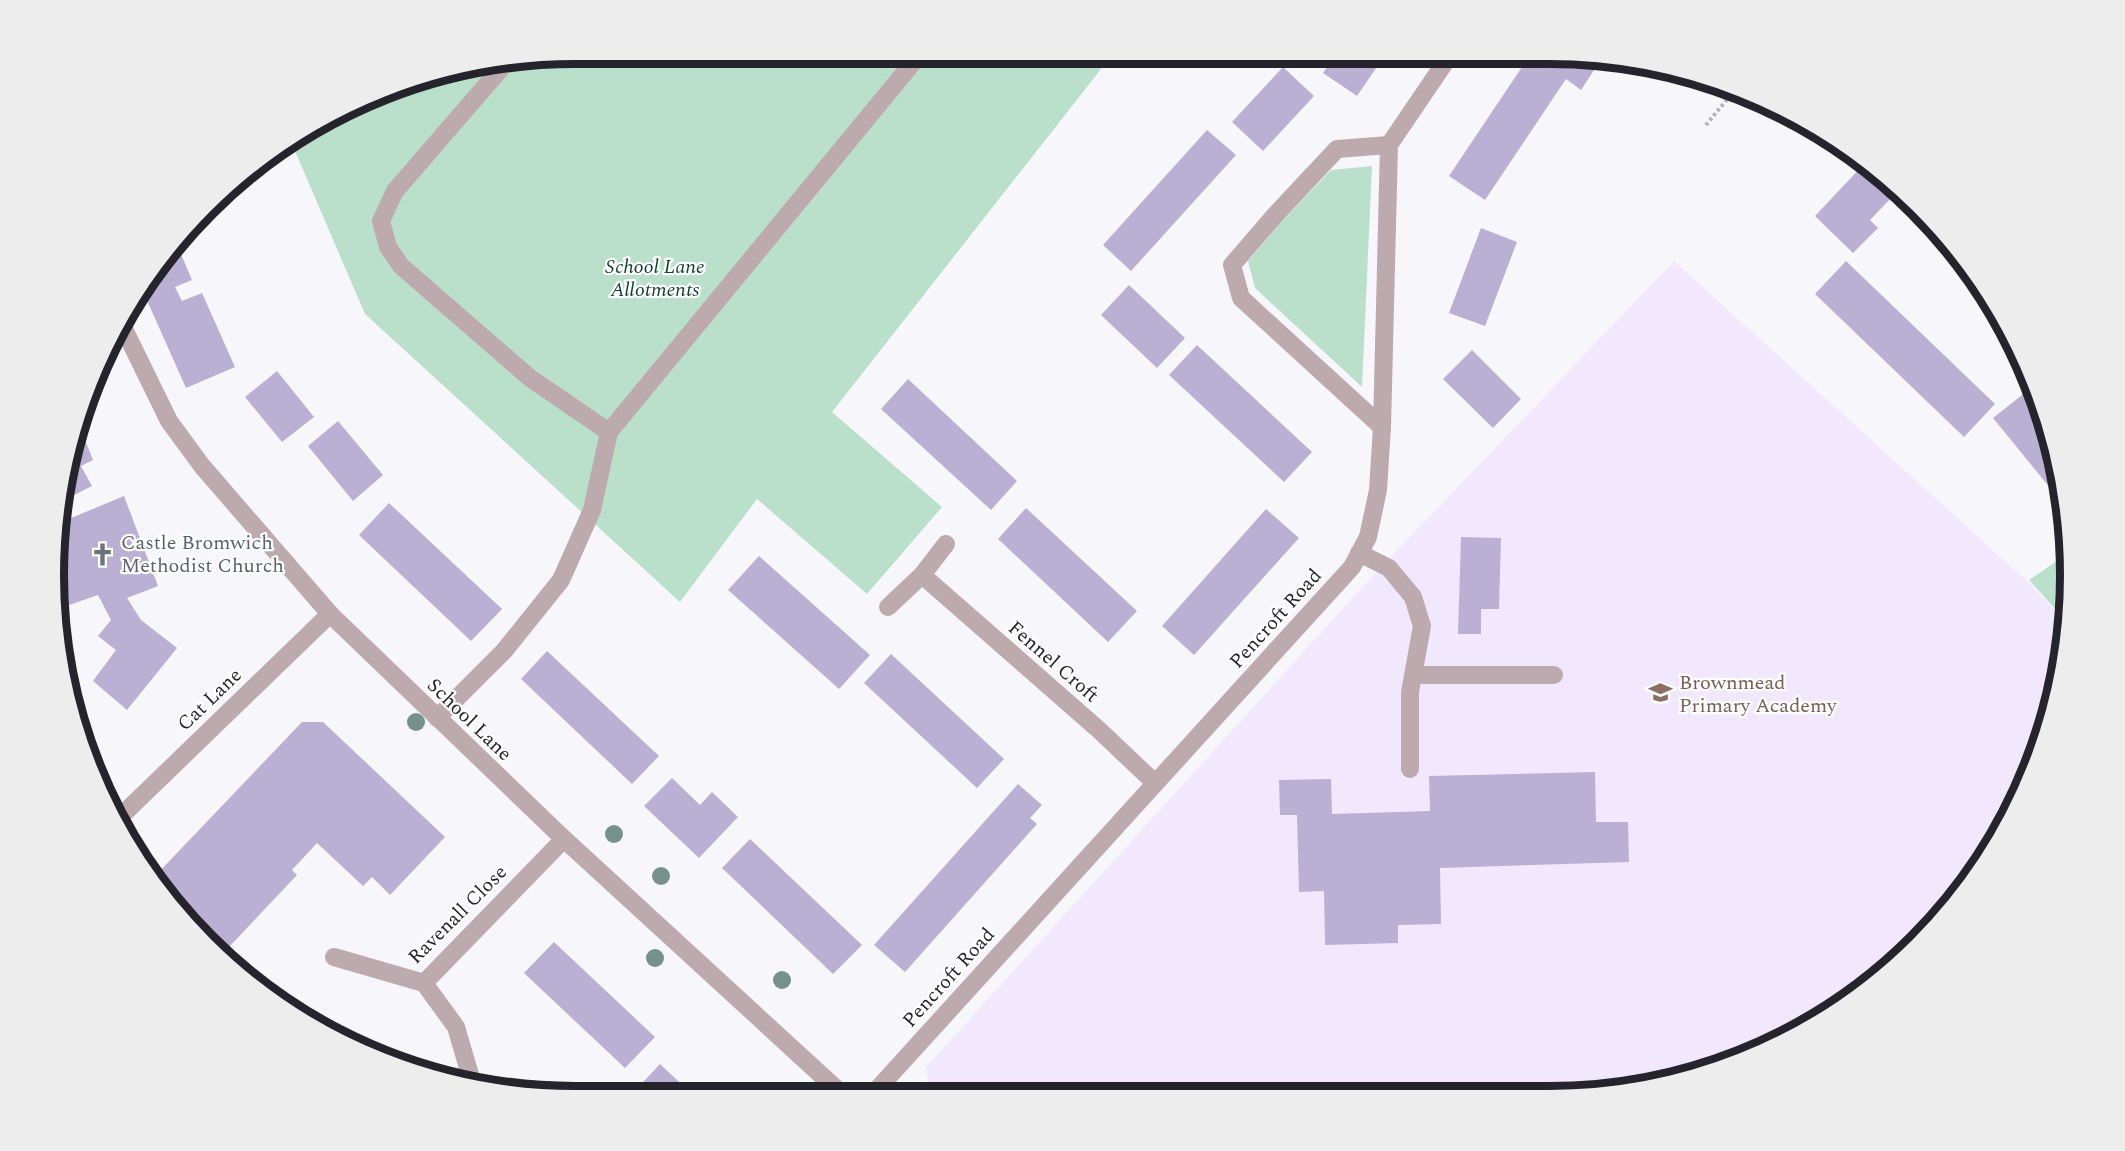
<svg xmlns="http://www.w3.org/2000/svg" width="2125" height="1151" font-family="Spectral,serif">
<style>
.education{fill:#f2e8fd}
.green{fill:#bae0cc}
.building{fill:#bab0d3}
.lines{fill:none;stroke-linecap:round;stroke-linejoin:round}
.path{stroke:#b3b1b8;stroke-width:4;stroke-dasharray:3 3;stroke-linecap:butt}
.service{stroke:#bdaaae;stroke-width:18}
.minor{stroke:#bdaaae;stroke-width:18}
.tertiary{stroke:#bdaaae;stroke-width:18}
.tree{fill:#769189}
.labels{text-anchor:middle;stroke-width:4.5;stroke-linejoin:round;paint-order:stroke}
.park-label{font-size:20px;font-style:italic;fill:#0d3f2b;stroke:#fff}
.worship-label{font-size:20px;fill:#5b616d;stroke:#fff;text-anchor:start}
.street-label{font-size:20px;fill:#25232c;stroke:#fff}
.education-label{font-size:20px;fill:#785e54;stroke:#fff;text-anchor:start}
.rim{fill:none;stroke:#25232c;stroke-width:8}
</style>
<rect width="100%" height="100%" fill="#f7f6fb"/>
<polygon class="education" points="1674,261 2030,584 2059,615 2067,633 2067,643 2043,743 2001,836 1941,920 1840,1009 1749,1057 1617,1093 930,1095 926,1067 1366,583"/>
<g class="green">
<polygon points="576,54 1112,55 832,412 942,507 867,594 757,499 680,602 365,314 292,144 408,82"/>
<polygon points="1372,166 1362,387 1255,288 1248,261 1282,221 1331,170"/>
<polygon points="2069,553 2067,630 2059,613 2029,580"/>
</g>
<g class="building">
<polygon points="1335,55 1385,55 1357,96 1323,73"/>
<polygon points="1530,55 1544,55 1549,58 1551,55 1583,55 1602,58 1581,90 1566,79 1485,200 1449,176"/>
<polygon points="1283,67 1314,96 1263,151 1232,122"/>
<polygon points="1207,130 1236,155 1131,271 1103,245"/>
<polygon points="1865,163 1893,183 1906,197 1902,202 1894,195 1870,220 1878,228 1853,253 1815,216"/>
<polygon points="1481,228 1517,242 1485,326 1449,313"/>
<polygon points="178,247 192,280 175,287 182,301 202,293 235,367 186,388 141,287"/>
<polygon points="1846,261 1995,404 1964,437 1815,294"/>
<polygon points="1129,285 1185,338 1157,368 1101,315"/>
<polygon points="1197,345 1312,452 1284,482 1169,375"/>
<polygon points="1472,350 1521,399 1493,428 1443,379"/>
<polygon points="277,371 314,417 282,442 245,397"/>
<polygon points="908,379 1017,481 991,510 881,409"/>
<polygon points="2027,391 2041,409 2053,440 2064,505 1993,418"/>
<polygon points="338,421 383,475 353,501 308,446"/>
<polygon points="79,425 93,460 81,466 92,486 66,499 72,441"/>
<polygon points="124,496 158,586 127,598 141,620 177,648 127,710 93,681 116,650 98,636 111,620 98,595 55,610 64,521"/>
<polygon points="389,503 502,609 471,641 359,535"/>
<polygon points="1026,508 1137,611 1108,642 998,539"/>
<polygon points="1266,509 1299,538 1194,655 1162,626"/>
<polygon points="1461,537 1501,538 1499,609 1481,609 1481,634 1458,634"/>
<polygon points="759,556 870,655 839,689 728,590"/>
<polygon points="547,651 659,756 632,784 521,679"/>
<polygon points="891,654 1004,759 977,788 864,683"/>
<polygon points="302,722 323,722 445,837 390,895 372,877 363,886 317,843 292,870 297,875 228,948 162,885 156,875"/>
<polygon points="1595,772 1596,822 1628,822 1629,862 1440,868 1441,924 1398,925 1398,943 1325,945 1324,891 1299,892 1297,815 1280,815 1279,780 1331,779 1332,814 1430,811 1429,776"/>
<polygon points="672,778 700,805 712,792 738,817 699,858 644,806"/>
<polygon points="1018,784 1042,805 1030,818 1037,824 905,972 874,945"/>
<polygon points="750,839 862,945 833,974 722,868"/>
<polygon points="554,942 655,1037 625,1068 524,973"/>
<polygon points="347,1032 379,1049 377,1053 343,1039"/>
<polygon points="660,1064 693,1095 634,1096 632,1094"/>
</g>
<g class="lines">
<polyline class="path" points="1706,125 1733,92"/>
<g class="service">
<polyline points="503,66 395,191 381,221 388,247 401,266 530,378 609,432"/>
<polyline points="1359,553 1389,568 1413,597 1422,626 1410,692 1410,769"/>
<polyline points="1414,675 1554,675"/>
<polyline points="437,718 504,651 561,580 592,510 609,432 920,54"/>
</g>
<g class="minor">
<polyline points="1963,257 1964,266 1981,287"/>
<polyline points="1382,427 1241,298 1232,265 1276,214 1337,149 1389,145"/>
<polyline points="922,575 946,544"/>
<polyline points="888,607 922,575 1099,730 1155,783"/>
<polyline points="120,817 330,614"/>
<polyline points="334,957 424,983 564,839"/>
<polyline points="424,983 456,1027 473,1085"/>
<polyline points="872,1095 1352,567 1368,537 1378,490 1382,427 1389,145 1450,55"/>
</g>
<polyline class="tertiary" points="123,327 169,421 202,466 330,614 564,839 843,1095"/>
</g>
<g class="tree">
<circle cx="416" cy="722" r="9"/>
<circle cx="614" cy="834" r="9"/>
<circle cx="661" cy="876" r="9"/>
<circle cx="655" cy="958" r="9"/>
<circle cx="782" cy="980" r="9"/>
</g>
<defs>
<symbol id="church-bare" viewBox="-9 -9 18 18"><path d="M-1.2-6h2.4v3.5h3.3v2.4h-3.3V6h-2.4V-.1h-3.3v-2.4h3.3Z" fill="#6b7280" stroke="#fff" stroke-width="2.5" paint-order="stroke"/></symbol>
<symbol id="school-bare" viewBox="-9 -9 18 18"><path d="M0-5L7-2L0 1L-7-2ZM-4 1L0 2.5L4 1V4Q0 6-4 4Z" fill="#8d6e63" stroke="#fff" stroke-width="2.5" paint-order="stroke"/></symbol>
</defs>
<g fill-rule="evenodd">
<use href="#church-bare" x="86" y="538" width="33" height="33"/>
<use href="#school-bare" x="1644" y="676" width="33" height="33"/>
</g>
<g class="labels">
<g class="park-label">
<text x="655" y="273">School Lane<tspan x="655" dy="23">Allotments</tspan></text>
</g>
<g class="worship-label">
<text x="121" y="549">Castle Bromwich<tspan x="121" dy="23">Methodist Church</tspan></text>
</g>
<g class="street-label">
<text transform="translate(1275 618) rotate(-48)" y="7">Pencroft Road</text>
<text transform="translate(1054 661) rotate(41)" y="7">Fennel Croft</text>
<text transform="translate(209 699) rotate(-44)" y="7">Cat Lane</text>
<text transform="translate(470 719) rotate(44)" y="7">School Lane</text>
<text transform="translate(457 914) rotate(-45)" y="7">Ravenall Close</text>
<text transform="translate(948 977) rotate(-48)" y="7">Pencroft Road</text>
</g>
<g class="education-label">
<text x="1679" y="689">Brownmead<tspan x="1679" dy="23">Primary Academy</tspan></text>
</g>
</g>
<path d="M0 0H2125V1151H0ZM575 64H1549A511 511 0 0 1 2060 575V575A511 511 0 0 1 1549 1086H575A511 511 0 0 1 64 575V575A511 511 0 0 1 575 64Z" fill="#eeedee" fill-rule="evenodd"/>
<path class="rim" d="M575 64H1549A511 511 0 0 1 2060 575V575A511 511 0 0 1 1549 1086H575A511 511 0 0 1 64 575V575A511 511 0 0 1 575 64Z"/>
</svg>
